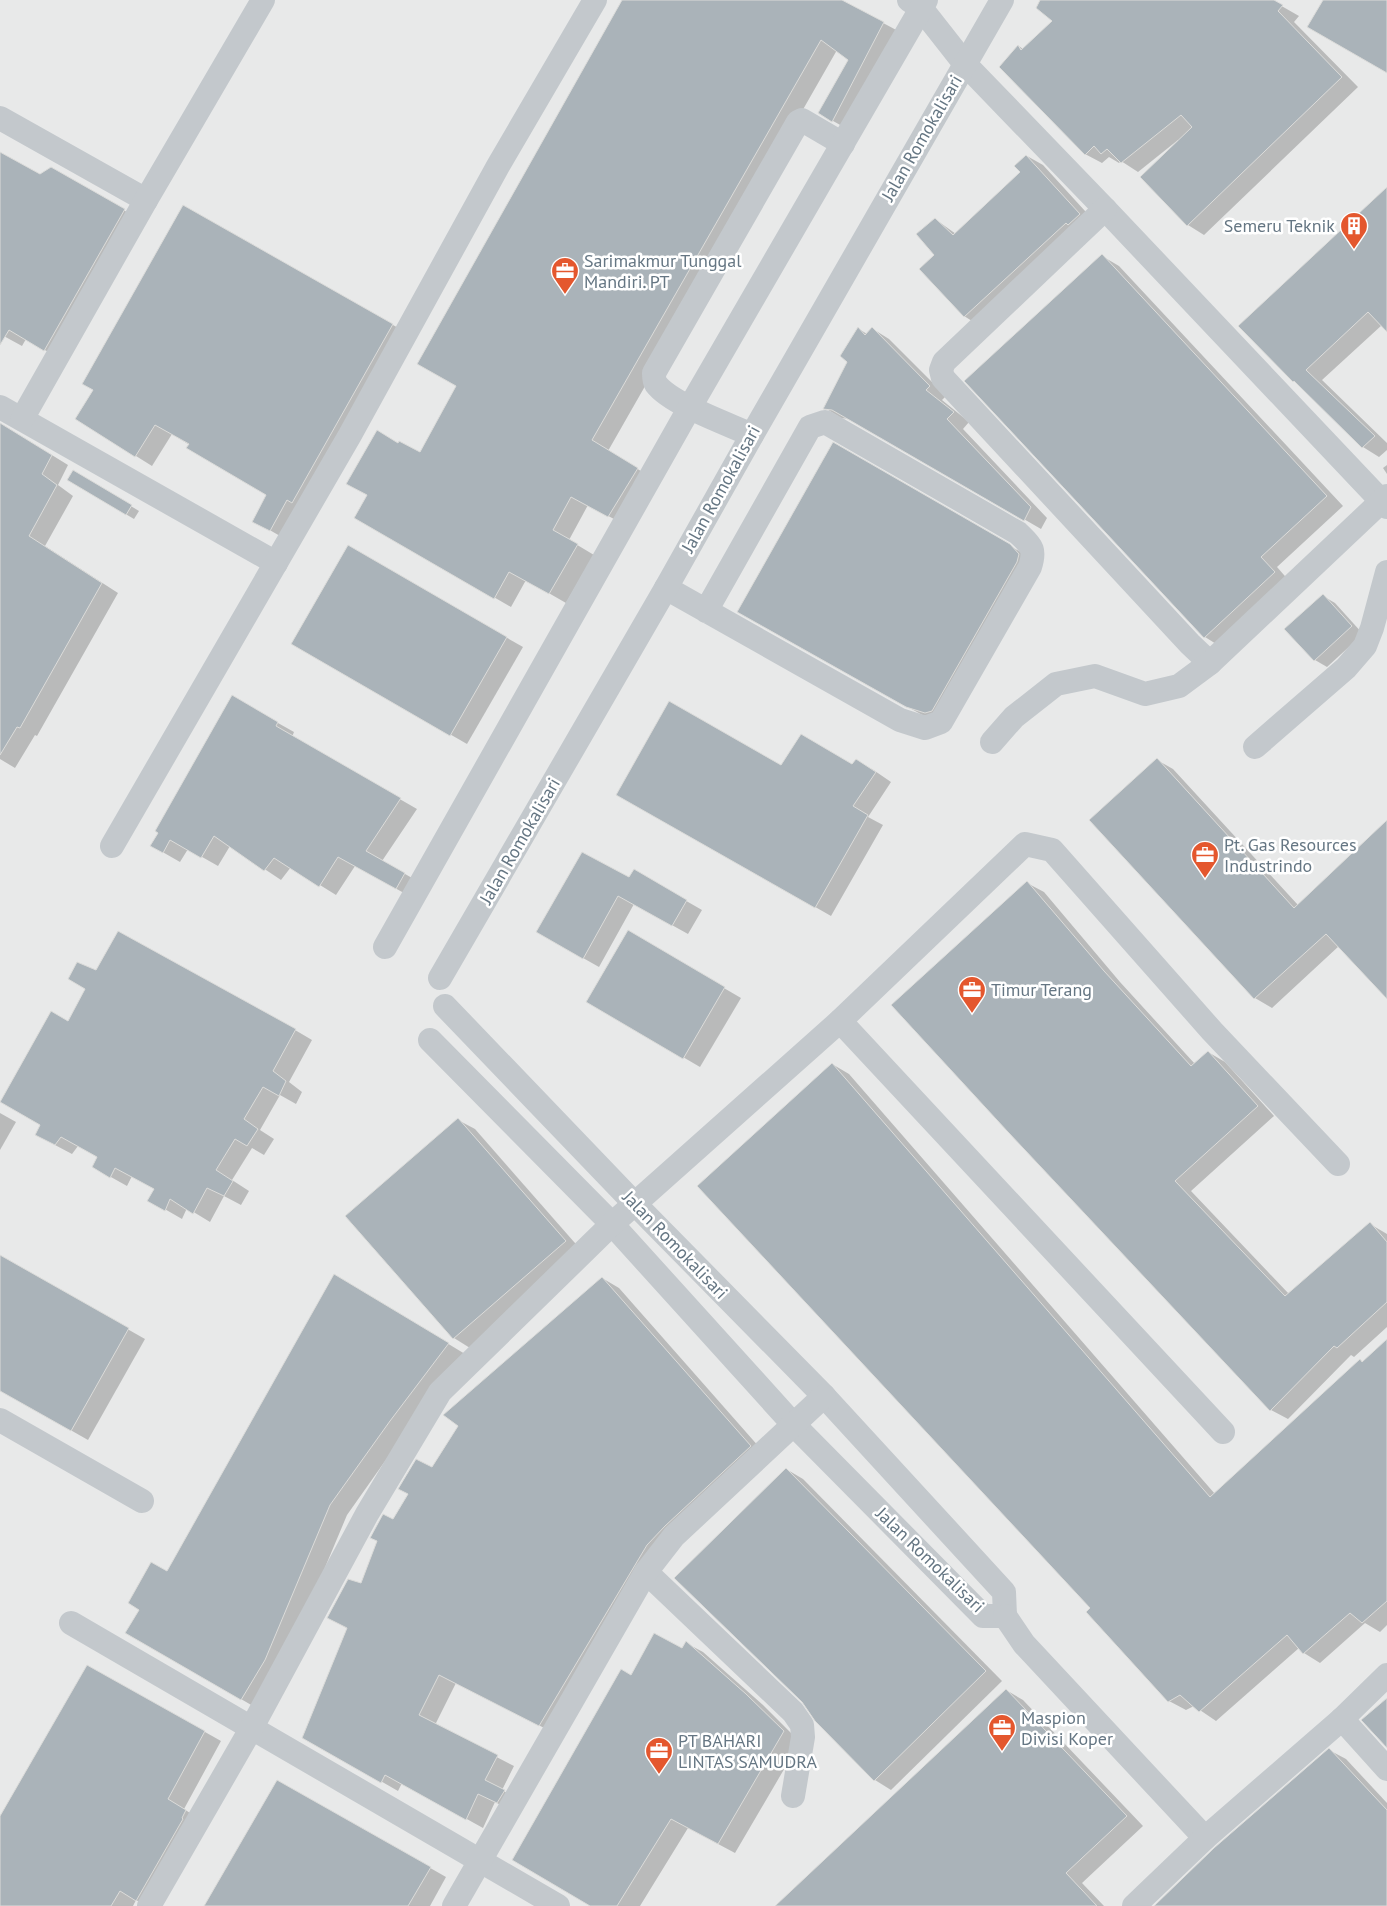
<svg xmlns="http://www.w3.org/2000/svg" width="1387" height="1906" font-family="'PT Sans',sans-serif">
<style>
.built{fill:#e8e9e9}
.shadow{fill:#0003}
.building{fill:#aab3b9;stroke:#dcdcda}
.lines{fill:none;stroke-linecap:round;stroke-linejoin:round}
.minor{stroke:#c3c8cc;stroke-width:24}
.labels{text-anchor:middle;stroke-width:5;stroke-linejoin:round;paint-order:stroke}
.street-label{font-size:18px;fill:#657683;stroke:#fff}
.poi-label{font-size:18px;fill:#657683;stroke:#fff;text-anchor:start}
</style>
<rect width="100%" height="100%" fill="#fafaf8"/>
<rect class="built" x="0" y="0" width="1387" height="1906"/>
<g class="shadow">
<polygon points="623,0 840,0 900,32 849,130 819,113 850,60 837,50 608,451 654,479 625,525 588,505 569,540 594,555 566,603 526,580 511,607 356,517 399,444 421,454 458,386"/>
<polygon points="1042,0 1271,0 1299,16 1294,22 1358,87 1204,235 1188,225 1178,140 1138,172 1121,161 1119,163 1109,157 1102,163 1085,154 1019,46 1024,50 1054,21"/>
<polygon points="0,153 40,176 51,169 141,220 62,360 26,339 22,346 0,334"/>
<polygon points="1027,156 1043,165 1096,223 980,326 964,316 936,255 935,219 956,234 1021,172"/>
<polygon points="1387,189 1387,331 1382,325 1322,380 1387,443 1387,450 1379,457 1363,447 1299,384 1294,381 1240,326"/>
<polygon points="183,207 409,334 287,540 254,521 268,494 172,434 152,466 136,456 95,390"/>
<polygon points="1102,256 1119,266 1343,506 1277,567 1291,583 1221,647 1205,637"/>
<polygon points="859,329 867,334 873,329 889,339 946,396 942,400 969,422 963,429 1047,518 1041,529 850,419 841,418 825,408 848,362"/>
<polygon points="0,423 68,465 58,485 73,496 45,546 118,593 37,736 35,735 15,768 0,759"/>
<polygon points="833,444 1026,555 948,720 924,716 739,612"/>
<polygon points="1387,465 1387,474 1383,468"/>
<polygon points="73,471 139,511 134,519 68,480"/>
<polygon points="349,547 523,647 467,744 293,644"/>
<polygon points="1323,596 1335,603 1363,634 1327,667 1315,660"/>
<polygon points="232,697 294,732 292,737 417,809 382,861 421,883 413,898 355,866 336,895 291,867 281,880 230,846 218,866 188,849 180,862 152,846"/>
<polygon points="1157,760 1173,769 1298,905 1387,822 1387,997 1339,946 1272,1008 1255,998 1091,820"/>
<polygon points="853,766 872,769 891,782 868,817 883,825 831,916 618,794 782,767"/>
<polygon points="634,871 702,910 688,934 634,904 599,967 537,932 630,879"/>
<polygon points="1027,883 1044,892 1120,982 1195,1064 1208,1052 1225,1062 1274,1116 1191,1191 1289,1294 1370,1224 1387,1234 1387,1327 1354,1357 1351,1355 1288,1419 1271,1410"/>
<polygon points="628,932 741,998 700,1067 587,1001"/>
<polygon points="97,971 295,1030 312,1040 289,1082 302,1092 296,1104 280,1095 260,1130 274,1139 264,1155 252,1148 232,1180 249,1191 241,1205 224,1196 210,1222 187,1208 182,1219 149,1200 155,1189 132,1176 127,1186 93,1167 99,1157 78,1146 72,1154 36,1135 42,1125 69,1022"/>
<polygon points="832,1064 849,1074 1215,1494 1360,1360 1363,1362 1387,1341 1387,1625 1380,1632 1365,1623 1320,1663 1304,1653 1299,1648 1216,1721 1194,1706 1186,1710 1169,1701 1092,1608"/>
<polygon points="0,1113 16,1122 0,1150"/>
<polygon points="458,1120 475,1129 582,1251 470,1348 454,1338"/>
<polygon points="0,1257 145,1339 88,1440 0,1390"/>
<polygon points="602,1278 619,1288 767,1456 681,1535 556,1734 456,1683 435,1725 514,1766 502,1790 521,1801 514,1812 495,1802 483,1828 402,1783 398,1791 304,1737 348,1629 328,1617 362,1585 393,1520 433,1469"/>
<polygon points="351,1285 465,1354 407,1430 347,1515 282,1670 258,1709 127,1633"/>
<polygon points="786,1469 803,1479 1002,1681 891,1790 875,1780"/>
<polygon points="686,1643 703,1652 763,1705 800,1742 735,1853 688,1828 640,1906 592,1906 631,1677 683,1649"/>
<polygon points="88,1666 221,1741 184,1809 202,1821 147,1906 136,1900 133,1906 0,1906 0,1819"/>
<polygon points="1006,1690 1023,1700 1143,1826 1082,1883 1104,1906 777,1906"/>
<polygon points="1329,1750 1346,1759 1387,1803 1387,1906 1156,1906"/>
<polygon points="278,1781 446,1877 430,1906 206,1906"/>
</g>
<g class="building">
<polygon points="622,0 842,0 884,22 832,122 818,113 848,60 821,40 592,440 638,468 608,517 571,497 553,530 578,544 549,594 509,572 494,599 354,518 367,495 346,484 377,430 398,443 399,441 420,452 456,386 417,364"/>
<polygon points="1040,0 1274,0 1283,5 1278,11 1342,77 1187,226 1140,177 1192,127 1181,115 1121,163 1107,149 1101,154 1094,146 1085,155 999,67 1018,45 1021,50 1052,21 1036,8"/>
<polygon points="1323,0 1387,0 1387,73 1307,27"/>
<polygon points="0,152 40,174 51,167 125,209 44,351 9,330 0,345"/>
<polygon points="1026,155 1080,214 1068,225 1066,223 964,317 919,269 934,255 916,234 935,218 953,235 1020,172 1014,166"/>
<polygon points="1387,187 1387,332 1368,312 1306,370 1375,436 1362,448 1294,381 1293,382 1238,326"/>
<polygon points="183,205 393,324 292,503 287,500 270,531 252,522 266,495 186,448 189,444 155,425 135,457 75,419 93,390 82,384"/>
<polygon points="1102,254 1327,496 1261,557 1275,572 1204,638 964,381"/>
<polygon points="858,327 865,335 872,327 930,386 926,390 954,412 947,419 1031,507 1024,521 832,410 823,409 847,362 840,356"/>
<polygon points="0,423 52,455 42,474 57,485 29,536 102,583 20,728 17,727 0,755"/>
<polygon points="833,442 1010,544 1019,554 1017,562 932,711 925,713 906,707 737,612"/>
<polygon points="73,470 132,505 126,515 67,480"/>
<polygon points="348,545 507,637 450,736 291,644"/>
<polygon points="1323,594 1352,626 1314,661 1284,629"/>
<polygon points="232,695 278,722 276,726 401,798 366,851 405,873 396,889 338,857 319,887 274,858 264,871 214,836 201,858 170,840 163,853 150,846 158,833 155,831"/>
<polygon points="669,701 781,765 801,734 852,764 856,759 876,772 853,806 868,815 815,908 616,795"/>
<polygon points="1157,758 1294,908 1387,820 1387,999 1326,934 1254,999 1089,820"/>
<polygon points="582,852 629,877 634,869 687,900 672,926 618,896 583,959 536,932"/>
<polygon points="1027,881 1104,971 1191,1066 1208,1051 1258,1106 1175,1181 1285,1296 1370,1222 1387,1242 1387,1302 1337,1348 1334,1346 1270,1411 1008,1132 891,1005"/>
<polygon points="628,930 725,987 683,1059 586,1002"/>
<polygon points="118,931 296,1029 273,1071 286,1081 279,1096 263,1087 244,1119 258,1129 247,1146 235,1139 216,1170 233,1181 224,1196 207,1188 193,1214 170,1199 165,1211 147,1201 154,1189 115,1168 110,1178 92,1167 97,1157 61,1137 55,1145 35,1135 40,1125 0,1102 51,1011 68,1021 85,989 68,979 77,962 96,970"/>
<polygon points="832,1063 1210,1497 1360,1359 1362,1362 1387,1339 1387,1601 1362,1623 1350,1613 1303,1654 1287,1635 1199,1712 1180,1695 1168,1702 1086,1612 1090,1608 697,1186"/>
<polygon points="458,1118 566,1241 453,1339 345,1216"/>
<polygon points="0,1255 129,1328 71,1431 0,1391"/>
<polygon points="334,1274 449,1343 390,1421 330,1505 265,1660 241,1700 125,1633 139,1610 128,1603 151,1562 167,1571"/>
<polygon points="602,1277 751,1446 665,1526 647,1545 539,1726 439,1675 419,1715 498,1755 485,1780 505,1790 497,1803 478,1794 466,1820 385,1775 381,1783 302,1738 347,1628 327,1618 348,1579 361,1583 377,1541 370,1538 383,1514 393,1519 408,1494 398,1489 416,1459 432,1467 458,1426 443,1415"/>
<polygon points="786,1468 986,1671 874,1781 815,1721 802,1702 674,1578"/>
<polygon points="654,1633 682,1648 686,1641 746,1694 784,1731 718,1844 671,1819 617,1906 590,1906 512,1860 621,1669 631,1675"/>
<polygon points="87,1665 205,1731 168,1799 186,1810 182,1818 183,1819 136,1901 120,1891 111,1906 0,1906 0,1816"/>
<polygon points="1006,1689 1127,1816 1066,1873 1097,1906 775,1906"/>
<polygon points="1387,1698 1387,1748 1361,1720"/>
<polygon points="1329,1748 1387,1810 1387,1906 1154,1906 1214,1848"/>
<polygon points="277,1780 431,1867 408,1906 204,1906"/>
</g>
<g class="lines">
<g class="minor">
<polyline points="909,0 921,8 965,64 1105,209 1387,507"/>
<polyline points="0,118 146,200"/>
<polyline points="1105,209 944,362 941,370 943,378 1190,644 1210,663"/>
<polyline points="0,407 276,563"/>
<polyline points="22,419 146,200 263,0"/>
<path d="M752,435c-24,-11 -81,-31 -96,-51 -2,-3 -2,-7 -2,-11l144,-251 4,-2 41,24"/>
<path d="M666,588l234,132 25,8 16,-6 89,-155c6,-19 1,-21 -12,-34l-193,-111 -15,5 -104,184"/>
<polyline points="992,742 1014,717 1056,684 1095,676 1145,694 1179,686 1210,663 1387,496"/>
<polyline points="1255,747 1346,668 1365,646 1372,628 1387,572"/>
<polyline points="112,846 350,435 498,166 595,0"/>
<polyline points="385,947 690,407 926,0"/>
<polyline points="440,978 666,588 752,435 1002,0"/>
<polyline points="445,1006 635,1204 824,1396 1004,1592 1005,1616"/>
<polyline points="840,1021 1223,1432"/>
<polyline points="430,1040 612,1224 793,1424 983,1616 1005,1616"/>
<polyline points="0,1420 142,1501"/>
<polyline points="646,1572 793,1712 802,1725 803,1737 793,1796"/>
<polyline points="1005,1616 1024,1644 1205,1838"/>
<polyline points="71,1623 558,1906"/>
<polyline points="1342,1719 1387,1769"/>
<polyline points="149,1906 251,1729 367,1514 440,1392 612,1224 840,1021 1025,844 1052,850 1212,1031 1338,1164"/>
<polyline points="454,1906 646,1572 674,1536 824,1396"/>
<polyline points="1134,1906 1205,1838 1342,1719 1387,1675"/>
</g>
</g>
<defs>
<symbol id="building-pin" viewBox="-11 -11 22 30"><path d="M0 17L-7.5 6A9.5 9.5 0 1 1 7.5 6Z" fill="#e4572e" stroke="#fff"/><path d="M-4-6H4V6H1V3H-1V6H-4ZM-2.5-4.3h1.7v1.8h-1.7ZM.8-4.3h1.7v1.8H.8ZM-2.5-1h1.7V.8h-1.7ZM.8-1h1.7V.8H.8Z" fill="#fff"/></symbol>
<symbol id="office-pin" viewBox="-11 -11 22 30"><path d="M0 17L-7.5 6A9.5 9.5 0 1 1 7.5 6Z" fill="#e4572e" stroke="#fff"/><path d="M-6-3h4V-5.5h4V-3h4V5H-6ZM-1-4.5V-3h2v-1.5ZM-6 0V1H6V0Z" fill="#fff"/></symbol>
</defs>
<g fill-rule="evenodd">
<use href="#building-pin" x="1338" y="210" width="32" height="43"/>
<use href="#office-pin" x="549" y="255" width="32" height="43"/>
<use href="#office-pin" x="1189" y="839" width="32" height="43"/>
<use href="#office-pin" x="956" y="974" width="32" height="43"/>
<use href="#office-pin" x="986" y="1712" width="32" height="43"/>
<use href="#office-pin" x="643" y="1735" width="32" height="43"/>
</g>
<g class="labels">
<g class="street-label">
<text transform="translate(922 138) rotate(-60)" y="6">Jalan Romokalisari</text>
<text transform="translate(721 489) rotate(-61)" y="6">Jalan Romokalisari</text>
<text transform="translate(520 841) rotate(-60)" y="6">Jalan Romokalisari</text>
<text transform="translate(675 1245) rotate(46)" y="6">Jalan Romokalisari</text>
<text transform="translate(930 1560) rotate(44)" y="6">Jalan Romokalisari</text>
</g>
<g class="poi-label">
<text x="1335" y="232" text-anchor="end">Semeru Teknik</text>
<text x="584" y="267">Sarimakmur Tunggal<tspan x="584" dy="21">Mandiri. PT</tspan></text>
<text x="1224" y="851">Pt. Gas Resources<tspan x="1224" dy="21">Industrindo</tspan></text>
<text x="991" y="996">Timur Terang</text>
<text x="1021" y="1724">Maspion<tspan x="1021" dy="21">Divisi Koper</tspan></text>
<text x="678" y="1747">PT BAHARI<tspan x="678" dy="21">LINTAS SAMUDRA</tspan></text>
</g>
</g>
</svg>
